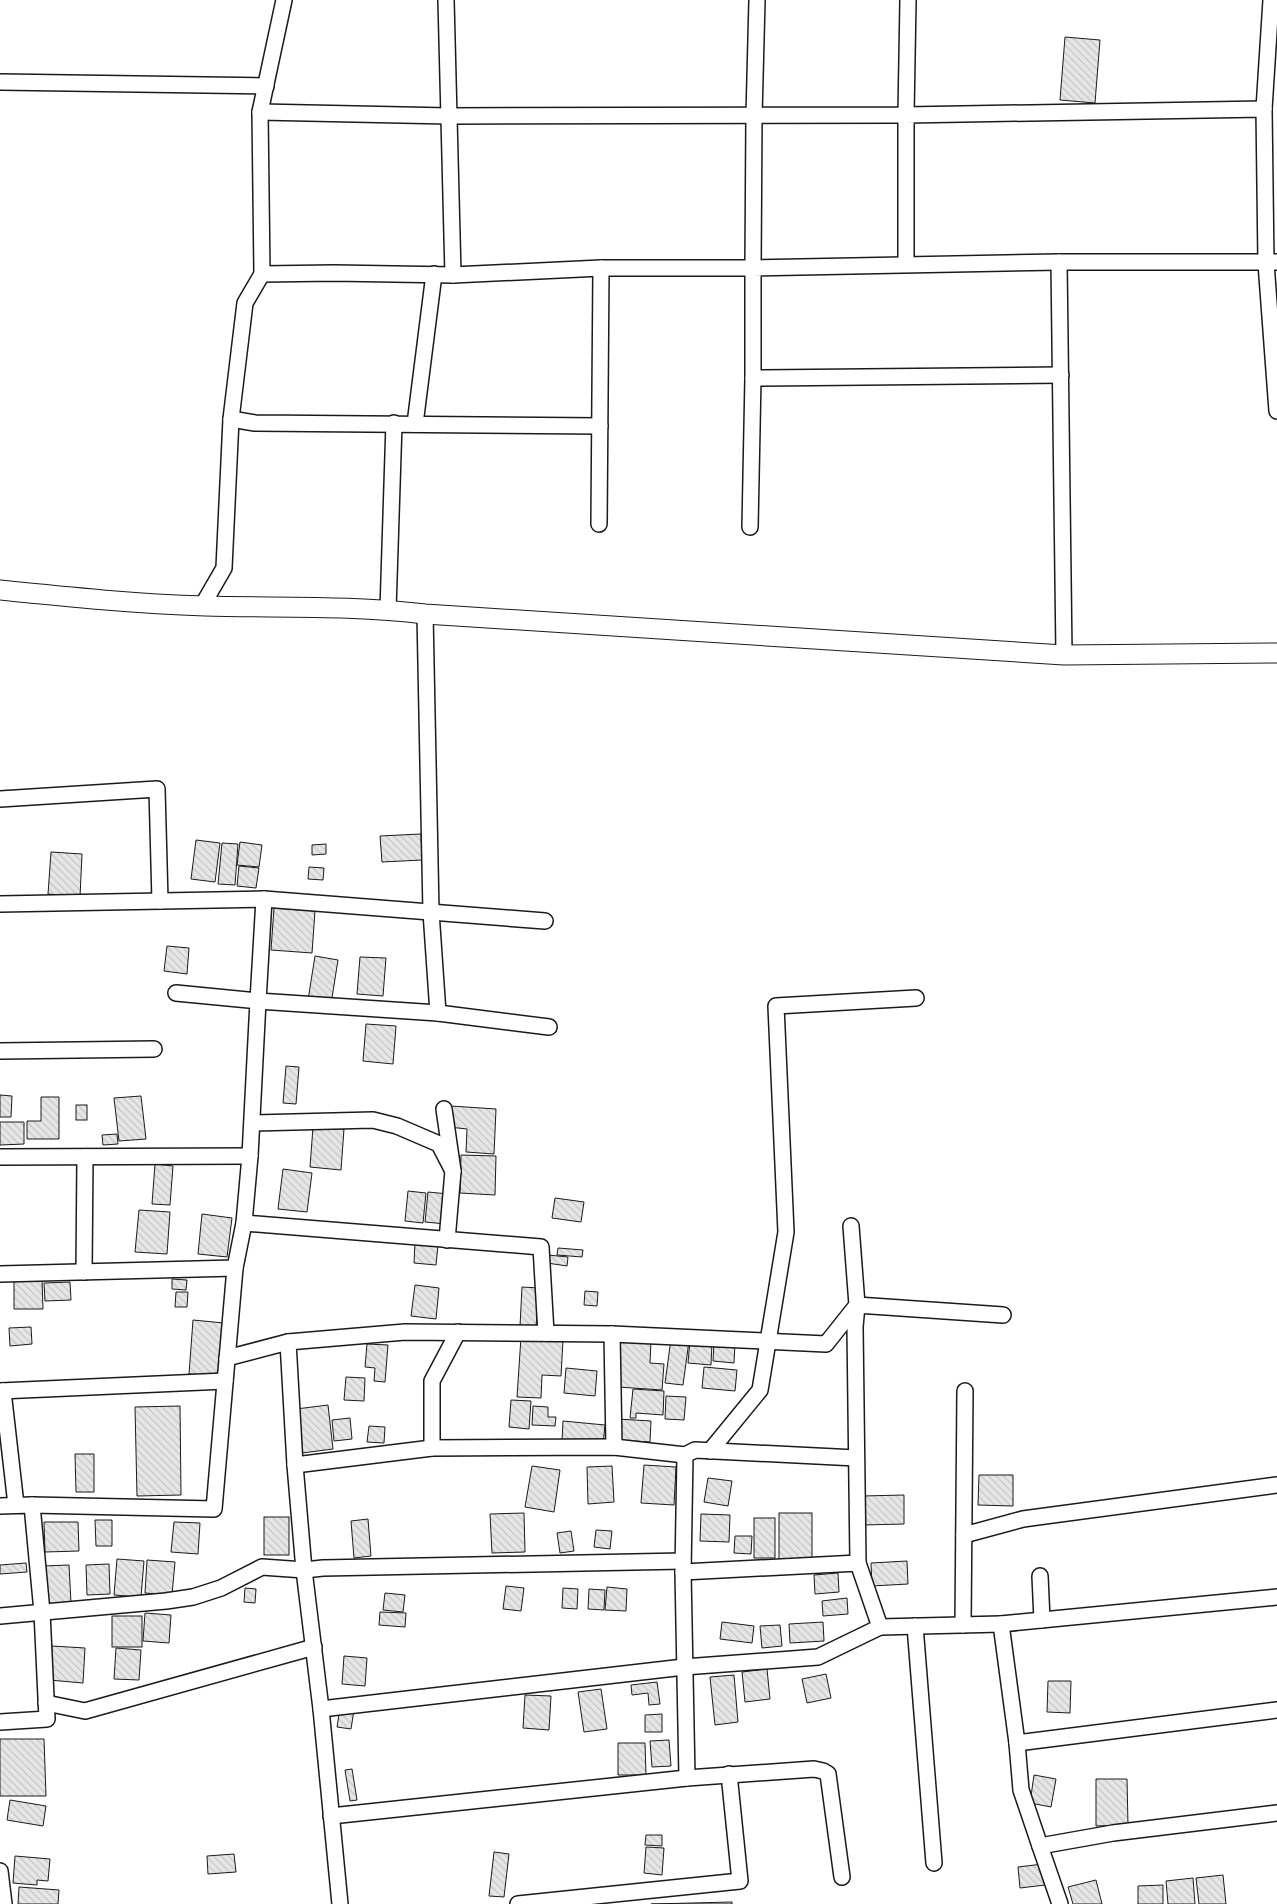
<svg xmlns="http://www.w3.org/2000/svg" width="1277" height="1904" font-family="Jost,sans-serif">
<style>
.building{fill:url(#building-back-hatch);stroke:#1a1a1a}
.lines{fill:none;stroke-linecap:round;stroke-linejoin:round}
.minor-casing{stroke:#1a1a1a;stroke-width:18}
.tertiary-casing{stroke:#1a1a1a;stroke-width:21}
.minor{stroke:#fff;stroke-width:15}
.tertiary{stroke:#fff;stroke-width:19}
</style>
<defs>
<pattern id="building-back-hatch" width="6" height="6" patternUnits="userSpaceOnUse" patternTransform="scale(1.25)"><rect width="6" height="6" fill="#e6e6e6"/><path d="M-1 5l2 2M0 0l6 6M5-1l2 2" fill="none" stroke="#c5c5c5"/></pattern>
</defs>
<rect width="100%" height="100%" fill="#fff"/>
<g class="building">
<polygon points="1065,37 1100,40 1095,103 1060,100"/>
<polygon points="421,834 422,860 382,862 380,836"/>
<polygon points="196,840 220,843 215,882 191,879"/>
<polygon points="240,842 262,845 259,867 237,865"/>
<polygon points="222,843 238,844 235,885 218,884"/>
<polygon points="326,844 326,854 312,855 312,845"/>
<polygon points="51,852 82,854 80,897 48,894"/>
<polygon points="239,866 259,868 256,888 237,886"/>
<polygon points="309,867 324,868 323,880 308,879"/>
<polygon points="274,908 315,911 312,953 271,950"/>
<polygon points="167,946 189,948 187,974 164,971"/>
<polygon points="315,956 338,960 331,1004 308,1000"/>
<polygon points="360,957 386,958 383,996 357,994"/>
<polygon points="366,1024 396,1026 393,1064 363,1061"/>
<polygon points="286,1066 299,1067 296,1104 283,1103"/>
<polygon points="0,1095 12,1096 11,1117 0,1117"/>
<polygon points="141,1096 146,1139 119,1141 114,1098"/>
<polygon points="41,1097 59,1097 59,1139 27,1139 27,1121 41,1121"/>
<rect x="76" y="1105" width="11" height="15"/>
<polygon points="451,1106 496,1109 494,1154 466,1152 467,1129 449,1127"/>
<polygon points="0,1122 24,1122 24,1144 0,1145"/>
<polygon points="313,1127 344,1129 341,1170 310,1167"/>
<polygon points="117,1134 118,1144 103,1145 102,1135"/>
<polygon points="461,1155 496,1156 495,1195 460,1193"/>
<polygon points="155,1164 173,1166 170,1205 152,1204"/>
<polygon points="283,1169 312,1173 307,1212 278,1209"/>
<polygon points="408,1191 426,1193 423,1223 405,1221"/>
<polygon points="428,1192 448,1194 446,1224 425,1222"/>
<polygon points="555,1198 584,1202 581,1222 552,1218"/>
<polygon points="139,1210 170,1212 167,1254 135,1252"/>
<polygon points="202,1214 232,1218 227,1257 198,1254"/>
<polygon points="415,1243 438,1245 436,1265 414,1263"/>
<polygon points="558,1248 583,1250 582,1257 557,1255"/>
<polygon points="548,1255 568,1257 567,1266 547,1263"/>
<polygon points="14,1279 42,1279 43,1309 14,1309"/>
<polygon points="172,1279 187,1280 186,1290 172,1289"/>
<polygon points="70,1282 71,1300 45,1301 44,1283"/>
<polygon points="415,1285 439,1288 436,1319 411,1316"/>
<polygon points="522,1287 539,1288 536,1327 520,1326"/>
<polygon points="585,1291 598,1292 597,1306 584,1305"/>
<polygon points="176,1292 188,1292 187,1307 175,1307"/>
<polygon points="193,1320 224,1323 219,1376 189,1374"/>
<polygon points="31,1327 32,1344 10,1346 9,1328"/>
<polygon points="521,1337 563,1340 561,1376 542,1375 541,1398 517,1397"/>
<polygon points="620,1339 651,1341 650,1363 664,1364 662,1390 618,1387"/>
<polygon points="671,1339 689,1341 683,1385 665,1383"/>
<polygon points="690,1340 712,1342 711,1365 688,1363"/>
<polygon points="714,1342 735,1343 734,1363 713,1361"/>
<polygon points="367,1344 388,1345 385,1382 374,1381 375,1368 365,1367"/>
<polygon points="704,1367 737,1370 735,1391 702,1388"/>
<polygon points="566,1368 597,1371 595,1396 564,1393"/>
<polygon points="346,1377 365,1378 364,1401 344,1400"/>
<polygon points="633,1389 664,1391 663,1415 636,1413 636,1418 630,1418"/>
<polygon points="666,1396 686,1397 684,1420 665,1419"/>
<polygon points="511,1400 531,1401 529,1429 509,1427"/>
<polygon points="328,1405 333,1449 302,1453 296,1409"/>
<polygon points="180,1406 181,1495 137,1496 135,1407"/>
<polygon points="533,1406 548,1407 548,1417 556,1417 555,1426 532,1425"/>
<polygon points="350,1418 352,1439 334,1441 332,1420"/>
<polygon points="618,1419 651,1421 650,1442 617,1440"/>
<polygon points="563,1421 605,1425 603,1445 562,1441"/>
<polygon points="369,1426 385,1427 384,1443 367,1442"/>
<polygon points="75,1454 94,1454 94,1492 76,1492"/>
<polygon points="644,1465 676,1467 674,1505 641,1503"/>
<polygon points="532,1466 560,1470 554,1512 525,1507"/>
<polygon points="612,1466 614,1502 588,1504 587,1467"/>
<polygon points="979,1475 1013,1475 1013,1506 978,1505"/>
<polygon points="708,1478 732,1481 728,1506 704,1502"/>
<polygon points="904,1495 904,1524 862,1525 862,1496"/>
<polygon points="524,1513 525,1552 492,1553 490,1514"/>
<rect x="779" y="1513" width="33" height="46"/>
<polygon points="701,1514 730,1515 729,1542 700,1541"/>
<rect x="264" y="1517" width="25" height="38"/>
<rect x="754" y="1518" width="21" height="40"/>
<polygon points="368,1519 371,1556 354,1558 351,1521"/>
<polygon points="95,1520 112,1520 112,1546 96,1546"/>
<polygon points="44,1522 78,1522 79,1551 45,1552"/>
<polygon points="174,1522 200,1523 198,1554 171,1552"/>
<polygon points="596,1530 612,1531 610,1549 594,1547"/>
<polygon points="571,1531 574,1551 560,1553 557,1533"/>
<polygon points="735,1536 752,1536 751,1554 734,1553"/>
<polygon points="117,1559 144,1561 141,1597 114,1595"/>
<polygon points="147,1560 175,1562 172,1595 145,1593"/>
<polygon points="907,1561 908,1584 872,1586 871,1563"/>
<polygon points="26,1563 27,1572 0,1574 0,1565"/>
<polygon points="109,1564 110,1594 87,1595 86,1565"/>
<polygon points="69,1565 71,1603 44,1605 43,1566"/>
<polygon points="838,1573 839,1592 815,1594 814,1575"/>
<polygon points="506,1586 524,1588 521,1611 503,1609"/>
<polygon points="607,1587 627,1589 626,1611 605,1610"/>
<polygon points="245,1588 256,1589 255,1603 244,1602"/>
<polygon points="563,1588 578,1589 577,1609 562,1608"/>
<polygon points="589,1589 605,1590 604,1610 588,1609"/>
<polygon points="385,1593 405,1595 403,1612 383,1610"/>
<polygon points="847,1598 848,1614 823,1616 822,1601"/>
<polygon points="380,1612 406,1613 405,1627 379,1625"/>
<polygon points="145,1613 171,1615 169,1643 143,1641"/>
<rect x="112" y="1616" width="30" height="31"/>
<polygon points="722,1622 754,1626 752,1643 720,1639"/>
<polygon points="823,1622 824,1641 790,1643 789,1624"/>
<polygon points="780,1625 782,1646 762,1648 760,1626"/>
<polygon points="52,1646 85,1648 83,1683 49,1680"/>
<polygon points="116,1648 141,1650 139,1680 114,1679"/>
<polygon points="344,1656 367,1658 365,1686 342,1684"/>
<polygon points="767,1669 770,1699 745,1702 742,1672"/>
<polygon points="826,1674 831,1698 807,1703 802,1679"/>
<polygon points="734,1675 738,1722 715,1725 710,1677"/>
<polygon points="1048,1681 1071,1681 1070,1713 1047,1712"/>
<polygon points="657,1682 660,1704 649,1705 648,1693 632,1695 631,1685"/>
<polygon points="601,1689 607,1729 584,1732 578,1692"/>
<polygon points="525,1695 551,1696 549,1730 523,1728"/>
<polygon points="340,1708 354,1710 351,1729 337,1727"/>
<polygon points="662,1714 662,1732 645,1732 645,1715"/>
<polygon points="0,1739 44,1739 46,1796 0,1796"/>
<polygon points="669,1740 671,1766 652,1767 650,1741"/>
<polygon points="618,1743 645,1743 646,1775 618,1775"/>
<polygon points="352,1769 357,1800 350,1801 345,1770"/>
<polygon points="1034,1775 1056,1779 1051,1807 1030,1803"/>
<polygon points="1096,1779 1127,1779 1128,1825 1096,1826"/>
<polygon points="10,1800 46,1806 43,1826 7,1820"/>
<polygon points="646,1835 662,1835 662,1846 645,1845"/>
<polygon points="646,1847 664,1848 662,1875 644,1873"/>
<polygon points="494,1852 509,1854 504,1897 489,1896"/>
<polygon points="234,1854 236,1872 208,1874 207,1856"/>
<polygon points="15,1856 50,1859 48,1881 37,1880 37,1885 13,1883"/>
<polygon points="1043,1864 1045,1885 1020,1888 1018,1867"/>
<polygon points="1223,1875 1226,1904 1199,1904 1196,1878"/>
<polygon points="1193,1878 1195,1904 1168,1904 1166,1881"/>
<polygon points="1096,1880 1102,1904 1073,1904 1068,1887"/>
<polygon points="1163,1885 1163,1904 1138,1904 1138,1886"/>
<polygon points="19,1887 59,1890 58,1904 18,1904"/>
<polygon points="732,1902 732,1904 651,1904"/>
</g>
<g class="lines">
<defs>
<g id="minor">
<polyline points="446,0 453,275"/>
<polyline points="0,82 266,86"/>
<polyline points="1264,109 1271,0"/>
<polyline points="260,112 449,116 906,115 908,0"/>
<polyline points="1059,262 1064,655"/>
<polyline points="906,263 906,115 1264,109 1266,263 1277,411"/>
<polyline points="262,274 260,112 284,0"/>
<polyline points="753,378 1061,375"/>
<polyline points="415,424 434,274"/>
<polyline points="600,426 255,423 231,419 245,303 262,274 334,273 453,275 601,268 753,268 754,116 757,0"/>
<polyline points="599,524 601,268"/>
<polyline points="750,527 753,378 753,268 1059,262 1277,262"/>
<polyline points="202,606 224,568 231,419"/>
<polyline points="388,610 394,423"/>
<polyline points="425,614 431,912 438,1013"/>
<polyline points="0,799 157,789 160,901"/>
<polyline points="264,899 258,1001 438,1013 549,1027"/>
<polyline points="0,904 264,899 545,921"/>
<polyline points="0,1051 154,1049"/>
<polyline points="444,1109 453,1171 447,1240"/>
<polyline points="252,1123 373,1120 397,1126 439,1144 453,1171"/>
<polyline points="0,1157 250,1156"/>
<polyline points="244,1223 541,1247 546,1333"/>
<polyline points="84,1272 85,1157"/>
<polyline points="0,1274 235,1268 244,1223 250,1156 258,1001 176,993"/>
<polyline points="612,1334 614,1447"/>
<polyline points="227,1358 288,1342"/>
<polyline points="0,1391 225,1381"/>
<polyline points="3,1391 16,1505"/>
<polyline points="432,1448 432,1381 458,1332"/>
<polyline points="710,1451 760,1390 786,1232 776,1006 916,998"/>
<polyline points="685,1455 683,1572 687,1778"/>
<polyline points="295,1465 432,1448 614,1447 685,1455 695,1450 856,1458"/>
<polyline points="32,1505 214,1509 235,1268"/>
<polyline points="0,1506 32,1505 42,1612 47,1719 0,1722"/>
<polyline points="964,1535 1023,1519 1277,1485"/>
<polyline points="858,1563 855,1327 857,1305 1003,1315"/>
<polyline points="683,1572 858,1563 880,1627 1001,1624"/>
<polyline points="1040,1576 1042,1620"/>
<polyline points="1277,1597 1001,1624 1017,1743 1021,1790 1040,1846 1113,1833 1277,1813"/>
<polyline points="0,1616 166,1601 193,1597 221,1588 262,1567 304,1570 323,1568 683,1561"/>
<polyline points="963,1625 965,1391"/>
<polyline points="915,1626 934,1863"/>
<polyline points="46,1703 85,1711 314,1647"/>
<polyline points="321,1709 684,1667 818,1657 880,1627"/>
<polyline points="1017,1743 1277,1710"/>
<polyline points="331,1816 687,1778 814,1769 823,1771 828,1774 842,1877"/>
<polyline points="1040,1846 1060,1904"/>
<polyline points="0,1871 4,1904"/>
<polyline points="340,1904 321,1709 304,1570 295,1465 288,1342 405,1332 612,1334 826,1344 857,1305 851,1226"/>
<polyline points="518,1904 740,1881 729,1774"/>
</g>
<path id="tertiary" d="M0,590c68,7 137,14 205,16 73,2 148,-1 220,8l639,41 213,-2"/>
</defs>
<use href="#minor" class="minor-casing"/>
<use href="#tertiary" class="tertiary-casing"/>
<use href="#minor" class="minor"/>
<use href="#tertiary" class="tertiary"/>
</g>
</svg>
